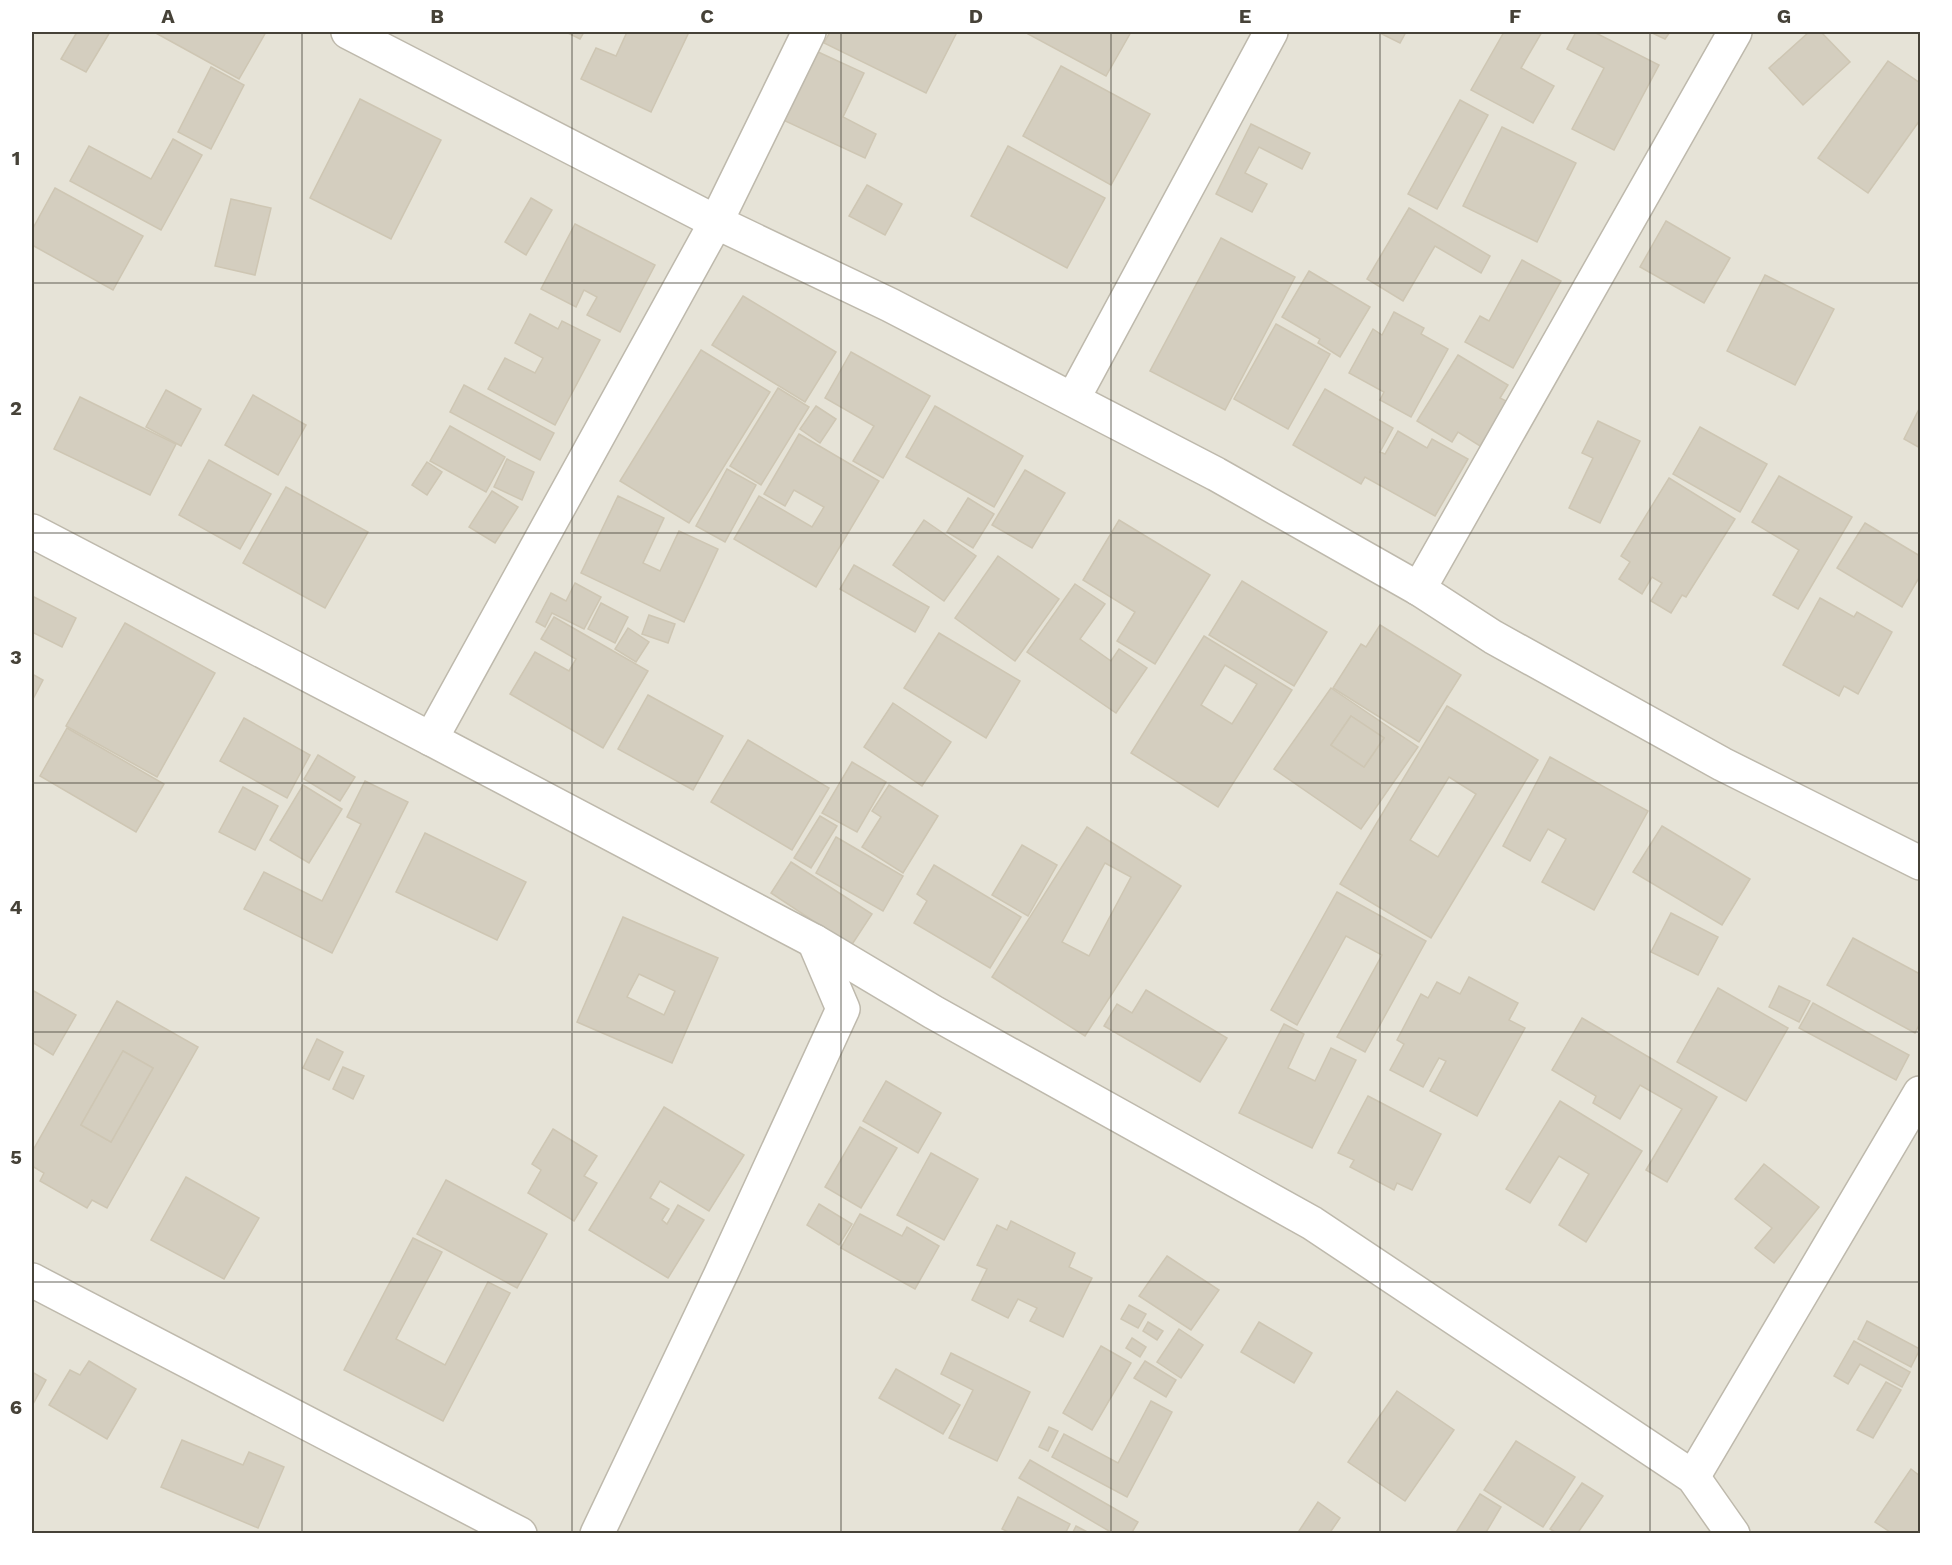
<svg xmlns="http://www.w3.org/2000/svg" width="1952" height="1565" font-family="'Work Sans',sans-serif">
<style>
.residential{fill:#e6e3d7}
.building{fill:#d4cebf;stroke:#cec6b3;stroke-width:1.5;fill-rule:evenodd}
.lines{fill:none;stroke-linecap:round;stroke-linejoin:round}
.street-casing{stroke:#beb9ac;stroke-width:36}
.street{stroke:#fff;stroke-width:33}
.grid{fill:none;stroke:#464238;stroke-width:1.5;stroke-opacity:0.55}
.neatline{fill:none;stroke:#464238;stroke-width:2}
.grid-label{font-size:20px;text-anchor:middle;font-weight:bold;fill:#464238}
</style>
<rect width="100%" height="100%" fill="#f3f1e9"/>
<rect class="residential" x="32" y="32" width="1888" height="1501"/>
<g class="building">
<polygon points="77,32 110,32 86,72 61,59"/>
<polygon points="154,32 266,32 239,79"/>
<polygon points="566,32 584,32 580,39"/>
<polygon points="627,32 689,32 651,112 581,79 596,48 616,56"/>
<polygon points="830,32 957,32 926,93 824,43"/>
<polygon points="1029,32 1131,32 1106,76 1028,34"/>
<polygon points="1378,32 1406,32 1400,43"/>
<polygon points="1504,32 1542,32 1521,68 1554,86 1533,123 1471,90"/>
<polygon points="1576,32 1594,32 1659,65 1614,150 1572,129 1604,68 1567,49"/>
<polygon points="1650,32 1670,32 1665,39"/>
<polygon points="1809,32 1821,32 1850,62 1803,105 1769,68"/>
<polygon points="816,51 864,73 843,117 876,134 865,158 783,120"/>
<polygon points="1888,61 1920,83 1920,120 1868,193 1818,158"/>
<polygon points="1061,66 1150,114 1111,185 1023,136"/>
<polygon points="211,67 244,85 211,149 178,132"/>
<polygon points="360,99 441,140 391,239 310,198"/>
<polygon points="1460,100 1488,115 1437,209 1408,194"/>
<polygon points="1251,124 1310,153 1302,169 1259,147 1245,173 1267,184 1252,212 1216,194"/>
<polygon points="1502,127 1576,163 1537,242 1463,206"/>
<polygon points="173,139 202,155 161,230 70,181 89,146 151,179"/>
<polygon points="1008,146 1105,198 1067,268 971,216"/>
<polygon points="867,185 902,204 885,235 849,216"/>
<polygon points="55,188 143,236 113,290 32,245 32,230"/>
<polygon points="531,198 552,210 526,255 505,242"/>
<polygon points="231,199 271,208 255,275 215,266"/>
<polygon points="1409,208 1490,256 1481,273 1435,246 1403,301 1367,279"/>
<polygon points="1666,221 1730,258 1704,303 1640,267"/>
<polygon points="575,224 655,265 620,332 587,315 597,297 584,290 576,307 541,289"/>
<polygon points="1221,238 1295,277 1225,410 1150,371"/>
<polygon points="1522,260 1561,281 1513,368 1465,342 1480,316 1489,321"/>
<polygon points="1309,271 1370,307 1340,357 1318,343 1320,339 1282,317"/>
<polygon points="1765,275 1834,309 1795,385 1727,351"/>
<polygon points="743,296 836,352 805,402 712,345"/>
<polygon points="1394,312 1424,328 1421,334 1448,349 1411,417 1380,400 1384,392 1349,373 1373,329 1382,335"/>
<polygon points="530,314 558,329 562,321 600,340 555,425 488,389 505,358 535,373 543,358 515,343"/>
<polygon points="1276,324 1330,354 1288,429 1234,399"/>
<polygon points="701,350 770,392 689,523 620,481"/>
<polygon points="851,352 930,396 883,478 853,461 874,426 825,398"/>
<polygon points="1458,355 1508,385 1500,398 1508,402 1480,446 1458,432 1452,442 1417,421"/>
<polygon points="464,385 554,433 540,460 450,412"/>
<polygon points="778,388 809,407 761,485 730,466"/>
<polygon points="1325,389 1393,428 1380,452 1385,454 1398,431 1427,448 1432,439 1468,459 1435,516 1365,477 1361,484 1293,445"/>
<polygon points="166,390 201,409 181,446 146,427"/>
<polygon points="253,395 306,425 278,475 225,445"/>
<polygon points="80,397 176,444 150,495 54,449"/>
<polygon points="816,406 836,419 820,443 800,429"/>
<polygon points="935,406 1023,456 994,507 906,457"/>
<polygon points="1920,407 1920,448 1904,439"/>
<polygon points="1598,421 1640,441 1600,523 1569,508 1593,458 1582,453"/>
<polygon points="450,426 505,457 486,492 430,461"/>
<polygon points="1700,427 1767,464 1740,512 1673,474"/>
<polygon points="799,434 879,481 816,587 734,539 759,496 812,527 824,507 794,490 785,506 764,494"/>
<polygon points="507,459 534,472 522,500 494,487"/>
<polygon points="209,460 271,494 240,549 179,515"/>
<polygon points="427,462 442,472 427,495 412,485"/>
<polygon points="727,469 756,485 725,542 696,526"/>
<polygon points="1025,470 1065,493 1032,548 992,525"/>
<polygon points="1779,476 1852,517 1798,609 1773,595 1799,550 1752,522"/>
<polygon points="1669,478 1735,519 1686,597 1682,595 1671,613 1651,601 1662,583 1652,577 1642,594 1619,579 1630,562 1621,556"/>
<polygon points="286,487 368,532 325,608 243,563"/>
<polygon points="492,491 518,507 495,543 469,527"/>
<polygon points="618,496 664,518 643,563 660,571 679,531 718,549 684,622 581,573"/>
<polygon points="968,498 994,514 973,548 947,532"/>
<polygon points="924,520 976,556 944,601 893,565"/>
<polygon points="1119,520 1210,575 1155,664 1117,641 1135,612 1083,580"/>
<polygon points="1865,523 1920,556 1920,576 1902,607 1837,568"/>
<polygon points="998,556 1059,599 1015,661 955,618"/>
<polygon points="854,565 929,607 915,632 840,589"/>
<polygon points="1242,581 1327,632 1294,686 1209,635"/>
<polygon points="575,583 601,597 584,629 552,613 545,627 536,622 551,593 566,601"/>
<polygon points="1075,584 1105,604 1080,639 1111,661 1119,649 1147,668 1116,713 1027,652"/>
<polygon points="32,596 76,618 62,647 32,632"/>
<polygon points="1820,598 1854,617 1857,612 1892,632 1858,694 1844,686 1839,696 1783,665"/>
<polygon points="601,603 628,617 615,643 588,629"/>
<polygon points="649,615 675,624 668,643 642,634"/>
<polygon points="554,617 648,671 603,748 510,694 535,652 569,671 576,659 541,639"/>
<polygon points="125,623 215,673 157,777 66,726"/>
<polygon points="1380,625 1461,675 1419,742 1333,688 1361,644 1366,647"/>
<polygon points="628,628 649,642 636,662 615,649"/>
<polygon points="939,633 1020,681 986,738 904,688"/>
<path d="M1204,636l88,54 -74,117 -87,-54zM1225,665l32,19 -25,40 -31,-19z"/>
<polygon points="32,674 43,680 32,701"/>
<path d="M1331,688l87,59 -57,82 -87,-60zM1351,716l33,22 -20,29 -33,-22z"/>
<polygon points="648,695 723,736 693,790 618,749"/>
<polygon points="893,703 951,742 922,786 864,747"/>
<path d="M1447,706l91,54 -107,178 -91,-54zM1449,777l27,17 -38,63 -28,-17z"/>
<polygon points="1351,716 1384,738 1364,767 1331,745"/>
<polygon points="244,718 310,755 287,798 220,761"/>
<polygon points="67,728 164,784 136,832 40,776"/>
<polygon points="748,740 829,788 792,850 711,802"/>
<polygon points="318,755 355,777 340,801 304,779"/>
<polygon points="1550,757 1648,811 1594,910 1542,882 1566,839 1548,829 1530,861 1503,846"/>
<polygon points="852,762 886,782 857,832 822,813"/>
<polygon points="365,781 408,802 332,953 244,909 264,872 322,901 361,824 347,817"/>
<polygon points="303,785 342,809 309,863 270,840"/>
<polygon points="889,785 938,816 903,873 862,847 881,817 872,811"/>
<polygon points="243,787 278,806 255,850 219,832"/>
<polygon points="820,816 837,826 811,868 794,858"/>
<polygon points="1662,826 1750,879 1722,925 1633,872"/>
<path d="M1087,827l94,59 -96,150 -93,-59zM1105,863l26,14 -42,79 -27,-14z"/>
<polygon points="425,833 526,882 497,940 396,892"/>
<polygon points="836,837 903,876 883,911 816,873"/>
<polygon points="1022,845 1057,865 1028,916 992,895"/>
<polygon points="791,862 872,914 851,946 771,893"/>
<polygon points="934,865 1021,917 990,968 914,923 927,901 917,894"/>
<polygon points="1337,892 1426,941 1365,1052 1337,1037 1382,955 1346,936 1297,1025 1271,1010"/>
<polygon points="1671,913 1718,937 1698,975 1651,952"/>
<path d="M623,917l95,41 -46,105 -95,-41zM639,974l36,17 -11,24 -37,-18z"/>
<polygon points="1853,938 1920,974 1920,1023 1915,1033 1827,985"/>
<polygon points="1469,977 1518,1003 1509,1020 1525,1028 1477,1116 1430,1091 1446,1061 1439,1058 1423,1087 1390,1070 1404,1044 1397,1040 1421,994 1428,998 1437,982 1460,994"/>
<polygon points="1779,986 1810,1001 1799,1022 1769,1007"/>
<polygon points="1718,988 1788,1028 1746,1101 1677,1062"/>
<polygon points="32,990 76,1015 53,1055 32,1042"/>
<polygon points="1146,990 1227,1038 1200,1082 1104,1026 1117,1004 1132,1013"/>
<path d="M117,1001l81,46 -91,161 -15,-8 -5,8 -47,-27 4,-8 -12,-7v-14zM123,1051l30,17 -42,74 -30,-17z"/>
<polygon points="1813,1003 1909,1055 1896,1080 1799,1028"/>
<polygon points="1582,1018 1717,1097 1667,1182 1646,1170 1682,1109 1640,1085 1620,1119 1593,1103 1596,1096 1552,1070"/>
<polygon points="1284,1024 1304,1034 1288,1068 1315,1081 1331,1048 1356,1060 1312,1148 1239,1113"/>
<polygon points="317,1039 343,1052 329,1080 303,1068"/>
<polygon points="123,1051 153,1068 111,1142 81,1125"/>
<polygon points="343,1067 364,1076 353,1099 333,1089"/>
<polygon points="886,1081 941,1113 918,1153 863,1121"/>
<polygon points="1368,1096 1441,1134 1412,1190 1397,1183 1394,1190 1350,1167 1354,1160 1338,1153"/>
<polygon points="1560,1101 1642,1151 1586,1242 1559,1225 1589,1174 1559,1156 1530,1203 1506,1189"/>
<polygon points="664,1107 744,1155 709,1211 660,1181 650,1198 669,1209 662,1220 667,1224 678,1205 704,1220 668,1278 589,1230"/>
<polygon points="860,1127 897,1148 861,1208 825,1187"/>
<polygon points="553,1129 597,1156 584,1176 597,1183 574,1221 528,1193 541,1170 532,1164"/>
<polygon points="931,1153 978,1179 944,1240 897,1215"/>
<polygon points="1764,1164 1819,1207 1774,1263 1755,1248 1772,1228 1735,1199"/>
<polygon points="186,1177 259,1218 224,1279 151,1240"/>
<polygon points="446,1180 547,1234 517,1288 417,1234"/>
<polygon points="819,1204 852,1224 839,1245 807,1225"/>
<polygon points="860,1214 902,1236 907,1227 939,1246 915,1289 841,1248"/>
<polygon points="1011,1221 1075,1253 1069,1267 1092,1278 1063,1337 1030,1321 1037,1308 1018,1299 1008,1318 972,1300 987,1269 977,1265 997,1225 1007,1230"/>
<polygon points="413,1238 442,1252 396,1339 445,1365 488,1282 510,1293 443,1421 344,1370"/>
<polygon points="1167,1256 1219,1290 1191,1330 1139,1296"/>
<polygon points="1129,1305 1146,1314 1138,1328 1121,1319"/>
<polygon points="1867,1321 1920,1349 1911,1367 1858,1339"/>
<polygon points="1148,1322 1163,1331 1157,1340 1143,1331"/>
<polygon points="1259,1322 1312,1353 1294,1383 1241,1352"/>
<polygon points="1179,1329 1203,1345 1181,1378 1157,1362"/>
<polygon points="1132,1338 1146,1347 1140,1357 1126,1348"/>
<polygon points="1854,1341 1910,1372 1902,1387 1860,1364 1848,1384 1834,1376"/>
<polygon points="1101,1346 1131,1363 1092,1430 1063,1413"/>
<polygon points="951,1353 1030,1392 997,1461 949,1438 973,1390 941,1374"/>
<polygon points="89,1361 136,1389 107,1439 49,1405 70,1370 80,1375"/>
<polygon points="1145,1361 1176,1380 1166,1397 1134,1378"/>
<polygon points="896,1369 960,1405 943,1434 879,1398"/>
<polygon points="32,1372 46,1380 32,1406"/>
<polygon points="1886,1382 1901,1390 1873,1438 1857,1430"/>
<polygon points="1397,1391 1454,1430 1405,1501 1348,1462"/>
<polygon points="1151,1401 1172,1412 1127,1497 1052,1457 1064,1434 1118,1463"/>
<polygon points="1049,1427 1058,1431 1048,1451 1039,1447"/>
<polygon points="182,1440 243,1465 249,1452 284,1467 258,1528 161,1487"/>
<polygon points="1516,1441 1575,1477 1543,1527 1484,1490"/>
<polygon points="1030,1460 1138,1522 1131,1534 1114,1534 1019,1478"/>
<polygon points="1911,1469 1920,1476 1920,1534 1893,1534 1875,1522"/>
<polygon points="1582,1483 1603,1496 1577,1534 1558,1534 1550,1529"/>
<polygon points="1480,1494 1501,1507 1485,1534 1455,1534"/>
<polygon points="1018,1497 1070,1524 1065,1534 1012,1534 1002,1529"/>
<polygon points="1318,1502 1340,1518 1329,1534 1297,1534"/>
<polygon points="1076,1526 1091,1534 1072,1534"/>
</g>
<g class="lines">
<defs>
<g id="street">
<polyline points="348,32 716,222 890,305 1216,474 1419,589 1493,637 1722,764 1920,863"/>
<polyline points="1073,399 1271,32"/>
<polyline points="32,531 431,739 716,222 809,32"/>
<polyline points="1419,589 1735,32"/>
<polyline points="431,739 814,941 933,1012 1312,1223 1693,1477 1733,1534"/>
<polyline points="32,1280 520,1534"/>
<polyline points="1693,1477 1920,1093"/>
<polyline points="597,1534 720,1276 843,1009 814,941"/>
</g>
</defs>
<use href="#street" class="street-casing"/>
<use href="#street" class="street"/>
</g>
<path class="grid" d="M302,32v1502M572,32v1502M841,32v1502M1111,32v1502M1380,32v1502M1650,32v1502M32,283h1888M32,533h1888M32,783h1888M32,1032h1888M32,1282h1888"/>
<rect width="1952" height="1565" fill="none" stroke="#ffffff" stroke-width="66"/>
<rect x="33" y="33" width="1886" height="1499" class="neatline"/>
<g class="grid-label">
<text x="168" y="23">A</text>
<text x="437" y="23">B</text>
<text x="707" y="23">C</text>
<text x="976" y="23">D</text>
<text x="1245" y="23">E</text>
<text x="1515" y="23">F</text>
<text x="1784" y="23">G</text>
<text x="16" y="165">1</text>
<text x="16" y="415">2</text>
<text x="16" y="664">3</text>
<text x="16" y="914">4</text>
<text x="16" y="1164">5</text>
<text x="16" y="1414">6</text>
</g>
</svg>
